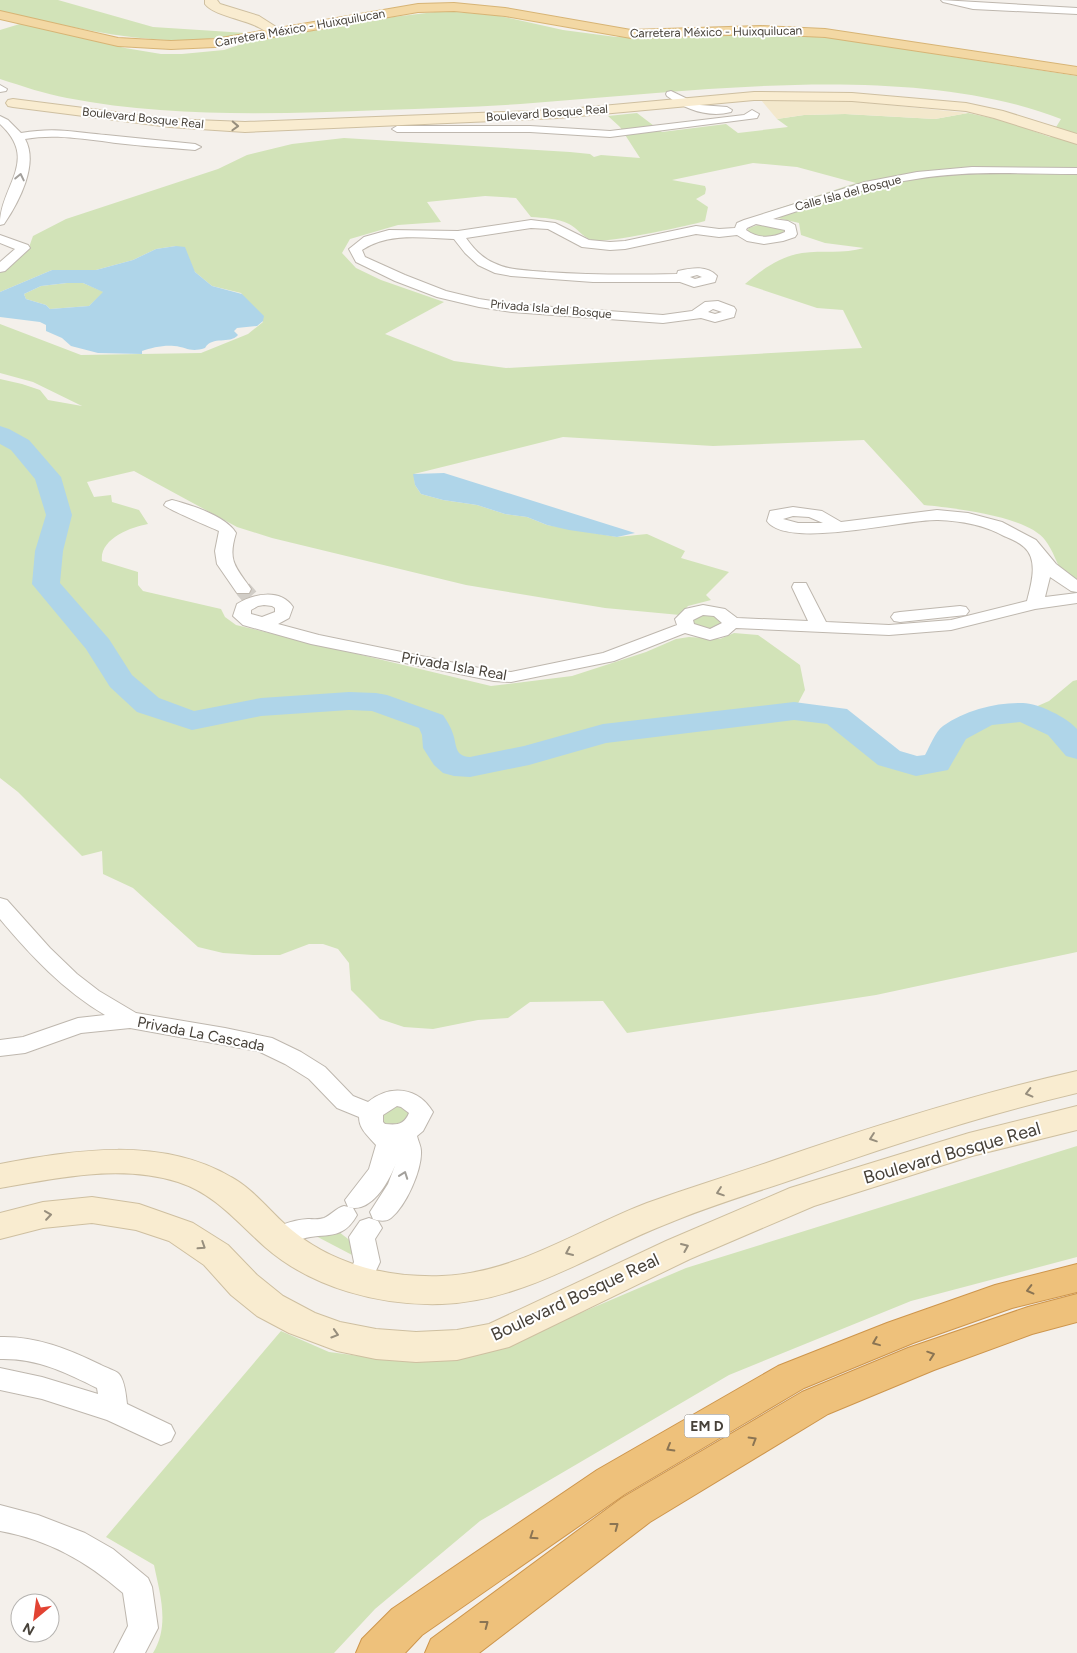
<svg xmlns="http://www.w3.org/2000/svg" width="1077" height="1653" font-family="Figtree,sans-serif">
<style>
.green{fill:#d2e3b8;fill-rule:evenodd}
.sand{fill:#f3e8cc}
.water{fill:#afd5e9;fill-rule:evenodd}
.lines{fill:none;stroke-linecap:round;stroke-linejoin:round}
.river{fill:#afd5e9;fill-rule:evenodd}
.street-tunnel{stroke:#d1cdc7;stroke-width:17;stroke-dasharray:17 9;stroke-linecap:butt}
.street-casing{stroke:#beb7ae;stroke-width:2}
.secondary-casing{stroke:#cebfa0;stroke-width:2}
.primary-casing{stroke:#d7b475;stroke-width:2}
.highway-casing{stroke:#cd954c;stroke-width:2}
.street{fill:#fff;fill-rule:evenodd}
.secondary{fill:#f9ecd0;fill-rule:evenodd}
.primary{fill:#f3d8a4;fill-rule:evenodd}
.highway{fill:#eec17b;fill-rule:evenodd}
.oneway{stroke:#978e7d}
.oneway2{stroke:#a3a09c}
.oneway3{stroke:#8a7453}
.labels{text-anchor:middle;stroke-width:4;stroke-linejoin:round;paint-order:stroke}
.far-street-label{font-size:12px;fill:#474139;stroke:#fff}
.shield{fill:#fff;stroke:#7e7a74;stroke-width:1}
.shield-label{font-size:14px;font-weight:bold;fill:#474139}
.street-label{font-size:15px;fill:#474139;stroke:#fff}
.near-street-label{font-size:18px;fill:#474139;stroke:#fff}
</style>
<rect width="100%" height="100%" fill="#f4f0eb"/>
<g class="green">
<path d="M0,0h58l95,27 93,6c-83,19 -164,-4 -246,-22z"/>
<path d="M443,11l52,4 68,15 53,7 49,1 106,-4 61,4 245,38v505l-14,-6c-6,-11 -10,-25 -18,-35 -18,-24 -92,-32 -121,-35l-60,-65 -151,6 -150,-9 -149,37 1,11 6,9 22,6 34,5 28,9 22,3 20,8 70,12 30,-3 38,17 -4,7 48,14 -23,23 5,5 -23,6 -8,9 -75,-7 -139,-23 -194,-47 -35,-11 -103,-56 -47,11 7,15 17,-2 1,7 27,8 9,14c-17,3 -49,15 -46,37l36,11v13l5,6 78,18 4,8 11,8 255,61 81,-10 74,-24 30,-13 13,-2 31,2 14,-6 24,2 42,30 5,25 -11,21 42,5 52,42 28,8 21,-3 16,-30 31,-16 40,-5 25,-11 24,-20 4,-1v272l-201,43 -249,38 -24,-32 -73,1 -22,16 -30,2 -45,9 -29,-2 -24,-8 -29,-29 -2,-27 -11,-14 -15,-5h-14l-29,11h-27l-30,-2 -25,-6 -65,-59 -30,-14 -1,-23 -20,5 -64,-64 -18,-14v-399l22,5 18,6 8,10 34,6 -49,-24 -33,-9v-49l81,31 120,-2 47,-19 15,-12 -22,-29 -29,-7 -17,-14 -19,-26 -20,3 -23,11 -37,10h-44l-52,22v-19l28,-23 5,-14 33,-17 152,-50 29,-14 45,-11 52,-6 226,14 20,2 4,3 7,-2 39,3 -20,-31 -12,-11 29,-3 25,19 64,-8 12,9 50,-6 -11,-8 27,-4 41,-1 90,5 33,-6 37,8 45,16 11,-18c-118,-46 -280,-36 -405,-26 -41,3 -82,7 -123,10 -50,4 -100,5 -150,7 -104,4 -212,8 -316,-12 -22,-4 -45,-12 -67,-19v-49l23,-7 102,25 36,6h21l42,-4 27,-9 142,-24zM753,163l44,4 59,16 -95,31 38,9 2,12 24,8 39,5c-21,6 -41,2 -62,5 -21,3 -41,17 -57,31l72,24 26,2 19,38 -356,20 -52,-7 -69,-27 59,-32 -63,-22 -25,-12 -14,-15 8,-14 48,-14 43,-3 -14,-20 58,-6 31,2 15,19c13,1 26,1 38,7 8,4 14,13 22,16 15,4 96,-14 114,-19l3,-14 -12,-8 9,-5 1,-5 -1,-3 -33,-6z"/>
<path d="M761,224l21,3 3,3c-6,11 -30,9 -38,1l2,-3z"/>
<polygon points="67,283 83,283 104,292 89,306 50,309 46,305 26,299 24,294 41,286"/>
<polygon points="714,613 726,623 713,632 692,628 693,616"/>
<polygon points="385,1104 410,1105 413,1123 384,1129 376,1113"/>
<path d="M1077,1146v111l-166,44 -182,74 -249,146 -105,88 -41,44h-181c17,-28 7,-59 1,-88l-48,-28 175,-206 48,21 54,7 108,-8 195,-83z"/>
<polygon points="339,1232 352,1242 354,1256 312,1234"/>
</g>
<polygon class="sand" points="761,100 849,101 968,113 935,119 845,114 804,115 777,119"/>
<g class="water">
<path d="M176,246l9,1 10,25 17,14 30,8 22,22 -1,5 -6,5 -20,2 -3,3 4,4c-9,10 -25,0 -33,13 -15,5 -18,-1 -31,-2 -11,-1 -23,2 -32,5v3l-44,-1 -27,-7 -9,-8 -16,-7v-6l-6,-3 -40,-5v-25l52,-22h44l37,-10 23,-11zM67,283h16l20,9 -14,14 -39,3 -4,-4 -20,-6 -2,-5 17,-8z"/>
<polygon points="444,473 635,533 617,537 569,530 547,525 527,517 505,514 477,505 443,500 421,494 415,485 413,474"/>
</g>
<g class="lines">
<path class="river" d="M0,426l9,3 20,11 32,37 11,38 -9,36 -3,32 49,56 23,36 27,23 35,13 67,-13 88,-6 27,1 11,2 56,20c4,6 8,12 10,19 4,11 1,22 17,23l54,-11 79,-22 191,-22 53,7 53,42 17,5 8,-1c5,-9 10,-23 18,-29 22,-16 54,-24 80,-23 15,0 45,15 54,26v30l-11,-3 -18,-21 -28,-13 -28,3 -26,14 -18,31 -32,6 -38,-11 -51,-41 -33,-4 -188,23 -77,22 -59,12 -16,-1 -11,-3 -9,-8 -11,-17 -1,-13 -3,-7 -47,-17 -23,-1 -88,6 -69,14 -55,-18 -27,-25 -24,-38 -54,-65 3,-33 11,-36 -11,-36 -24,-29 -11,-6z"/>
<polyline class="street-tunnel" points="243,589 250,597"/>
<defs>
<g id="street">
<polygon points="941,0 1077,8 1077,14 973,9 943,2"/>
<polygon points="0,85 7,89 6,91 0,92"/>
<path d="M671,91l29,14 27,2 5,3 -1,2c-23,6 -46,-3 -64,-16l-1,-2 1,-2z"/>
<polygon points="752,110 759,114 757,118 610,137 530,132 397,132 392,129 397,126 530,126 610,131 744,115"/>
<path d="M0,116l8,4 13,13c35,-6 51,-1 85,2 29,3 59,6 89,9l6,3 -6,3c-31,-3 -62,-4 -93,-9 -27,-3 -50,-7 -77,-2 14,25 -6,63 -21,85l-4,1c0,-40 40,-64 0,-101z"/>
<path d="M972,167l105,1v6c-53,0 -108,-4 -161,5 -49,7 -96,25 -143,40l15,2 7,4 2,9 -2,3 -12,4 -19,3 -17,-3 -10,-6 -18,2 -23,-3 -71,15 -15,1 -28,-3 -34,-18 -17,-1 -65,10c7,10 16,20 28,25 16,8 34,7 52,9 44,3 87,3 131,2l1,-3c14,-3 29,-6 39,5l-2,6 -21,5 -14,-5h-87l-82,-6 -16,-3 -17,-8 -13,-12 -11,-14c-31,-1 -66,-7 -92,11l3,7 40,18 41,16 33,8 33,5 151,11 29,-4 13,-9 13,-1 16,6 2,3 -2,7 -19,5 -14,-4 -38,5 -151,-11 -33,-5 -42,-10 -42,-16 -39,-19 -7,-13 15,-12 25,-7 69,1 73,-11 24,3 34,17 21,2 15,-1 71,-15 23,3 16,-1 2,-5 7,-3 121,-38 52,-10zM756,224l29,6v2c-13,6 -27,7 -39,-2l1,-2zM697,275l5,2 -7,2 -5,-2zM713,309l9,3 -7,2 -7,-2z"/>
<polygon points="0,235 28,245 30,248 5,271 0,272 0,262 15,249 0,243"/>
<path d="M172,500c19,5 54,16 64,33 -9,29 0,34 15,56l-2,4h-12l-20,-29 -2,-13 4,-20c-9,-4 -52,-22 -55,-26l2,-3z"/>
<path d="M793,507l29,4 19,11 96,-12 31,3 34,9 34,18 20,24 21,16v12l-6,-1 -21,-14 -5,20 32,-4v10l-42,6 -84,21 -62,5 -153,-7 -8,7 -18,5 -25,-7 -71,28 -103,21 -17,-1 -183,-37 -68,-19 -10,-9 4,-12c16,-10 43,-16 56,3l-4,11 -11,6 41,11 175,36 17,1 92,-19 74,-28 -2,-6 10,-10 18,-4 22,4 12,9 71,3 -16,-34 2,-4h12l2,4 18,35 63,3 62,-5 76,-19c4,-16 12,-41 -3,-54 -5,-5 -13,-8 -20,-11 -20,-11 -42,-15 -66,-16 -33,-1 -151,30 -171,1l3,-10zM793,516l16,1 14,6h-25l-15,-4zM264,605l8,1 3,2v4l-13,5 -11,-3v-4l7,-4zM703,615l11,1 8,7 -12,6 -16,-5 -1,-4z"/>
<polygon points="960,606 966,607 969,611 966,615 900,622 894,621 891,617 894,613 900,612"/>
<path d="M0,898l7,2 43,48 27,26 22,17 37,22 89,15 47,10 29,14 24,15 28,29 15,6c22,-18 50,-15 65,10l-10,19 -6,5c1,5 4,10 4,15 1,19 -15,55 -30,67 -5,4 -12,3 -18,1l-3,-7 18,-28 8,-21c-7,19 -25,51 -48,44l-3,-7 24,-31 7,-24c-8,-9 -17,-16 -17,-28l-22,-9 -28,-29 -24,-15 -27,-13 -128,-23 -49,5 -56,20 -25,3v-16l23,-3 55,-19 27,-3c-42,-25 -74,-59 -105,-96zM397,1106l4,1 8,6c-5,12 -12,12 -24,11l-2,-2v-7z"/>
<path d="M344,1206l9,2 4,7c-15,27 -32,17 -55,24 -13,4 -19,11 -33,7l-4,-7c7,-13 28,-19 43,-20 4,0 11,1 16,-1 7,-3 12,-10 20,-12z"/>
<polygon points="369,1218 378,1221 382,1228 375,1239 380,1262 368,1288 359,1291 350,1288 346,1281 354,1262 349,1237 360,1221"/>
<path d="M0,1337c36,-1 69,12 101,28 5,3 14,5 18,9 6,7 7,22 8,30l44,21 4,8 -4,8 -10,4 -54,-25 -65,-21 -42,-9v-22l42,9 56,17 -1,-6c-32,-16 -61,-30 -97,-29z"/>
<path d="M0,1505l38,10 47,18 28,16 35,29 4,9 6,41 -13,25h-31l14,-27 -5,-33c-37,-32 -74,-53 -123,-62z"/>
</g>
<g id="secondary">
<path d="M205,0h12l3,4 39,12 25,16 -2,3c-9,2 -15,-3 -22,-7 -15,-9 -46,-12 -55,-24z"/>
<polygon points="754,92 852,93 966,103 1003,111 1077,134 1077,144 994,118 966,111 852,101 754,100 558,118 245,132 170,127 13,107 8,106 6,103 8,100 13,99 170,119 245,122 558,110"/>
<path d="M1077,1071v22c-94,22 -185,52 -277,84 -43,15 -88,28 -131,46 -75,29 -144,78 -227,81 -62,2 -130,-16 -177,-57 -29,-26 -50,-53 -87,-65 -57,-18 -121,-4 -178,6v-24c76,-14 160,-28 231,13 22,12 38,33 56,49 43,38 99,52 155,50 75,-3 137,-47 205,-73 44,-16 88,-29 131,-44 99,-34 197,-65 299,-88z"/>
<polygon points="1077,1106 1077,1130 972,1156 814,1206 690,1259 509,1347 457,1360 416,1362 376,1359 337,1351 289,1333 257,1316 231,1295 204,1265 169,1241 136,1230 92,1223 43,1228 0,1239 0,1213 43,1202 92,1197 139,1204 193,1223 228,1245 257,1275 283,1296 315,1313 340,1322 376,1329 416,1332 457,1330 489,1324 666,1241 790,1188 969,1133"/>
</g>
<polygon id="primary" points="454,3 505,8 631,30 761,26 825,29 1077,67 1077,75 825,37 761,34 631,38 505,16 454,11 418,12 215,47 171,49 118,46 0,19 0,11 118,38 171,41 215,39 418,4"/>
<g id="highway">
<polygon points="1077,1264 1077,1292 1012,1308 913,1343 804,1388 625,1494 422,1635 405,1653 356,1653 362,1639 392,1609 597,1470 778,1366 887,1323 995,1285"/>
<polygon points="1077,1294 1077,1322 1032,1334 934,1370 828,1414 650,1522 479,1653 425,1653 431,1639 622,1498 802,1392 908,1348 1028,1307"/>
</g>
</defs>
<use href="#street" class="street-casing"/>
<use href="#secondary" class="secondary-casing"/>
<use href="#primary" class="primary-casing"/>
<use href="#highway" class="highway-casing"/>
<use href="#street" class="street"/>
<use href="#secondary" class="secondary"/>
<use href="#primary" class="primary"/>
<use href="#highway" class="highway"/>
</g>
<defs><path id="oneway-chevron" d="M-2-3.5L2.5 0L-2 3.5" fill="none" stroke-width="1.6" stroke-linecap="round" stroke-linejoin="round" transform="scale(1.25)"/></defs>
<g class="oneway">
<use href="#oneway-chevron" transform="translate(235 126) rotate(2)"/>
<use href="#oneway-chevron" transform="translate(1029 1093) rotate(166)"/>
<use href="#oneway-chevron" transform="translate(873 1138) rotate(161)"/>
<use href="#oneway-chevron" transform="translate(720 1192) rotate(161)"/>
<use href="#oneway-chevron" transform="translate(48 1215) rotate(-8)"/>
<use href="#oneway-chevron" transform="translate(202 1246) rotate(33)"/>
<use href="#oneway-chevron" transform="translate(685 1247) rotate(-23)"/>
<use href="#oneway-chevron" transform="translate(569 1252) rotate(156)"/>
<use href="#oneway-chevron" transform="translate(335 1334) rotate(17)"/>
</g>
<g class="oneway2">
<use href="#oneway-chevron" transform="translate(20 177) rotate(-78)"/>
<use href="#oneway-chevron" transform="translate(404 1175) rotate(-70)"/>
</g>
<g class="oneway3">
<use href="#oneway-chevron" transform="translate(1030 1290) rotate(166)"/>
<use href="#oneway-chevron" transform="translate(876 1342) rotate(158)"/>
<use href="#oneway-chevron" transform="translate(931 1355) rotate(-19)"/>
<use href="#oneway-chevron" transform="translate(753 1440) rotate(-31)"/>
<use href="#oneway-chevron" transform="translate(670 1448) rotate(150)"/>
<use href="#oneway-chevron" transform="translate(615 1526) rotate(-37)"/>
<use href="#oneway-chevron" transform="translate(533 1536) rotate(146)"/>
<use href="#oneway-chevron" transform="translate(485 1624) rotate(-37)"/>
</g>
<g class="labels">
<g class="far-street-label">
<text transform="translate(300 28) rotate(-10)" y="4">Carretera México - Huixquilucan</text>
<text transform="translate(716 32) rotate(-1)" y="4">Carretera México - Huixquilucan</text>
<text transform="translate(547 113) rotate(-4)" y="4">Boulevard Bosque Real</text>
<text transform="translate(143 118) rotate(6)" y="4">Boulevard Bosque Real</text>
<text transform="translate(848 193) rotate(-15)" y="4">Calle Isla del Bosque</text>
<text transform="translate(551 309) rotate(5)" y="4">Privada Isla del Bosque</text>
</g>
<rect class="shield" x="684.5" y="1414.5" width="45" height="23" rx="4"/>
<g class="shield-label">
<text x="707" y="1431">EM D</text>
</g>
<g class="street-label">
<text transform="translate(454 666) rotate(10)" y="5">Privada Isla Real</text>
<text transform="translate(201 1034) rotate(11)" y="5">Privada La Cascada</text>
</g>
<g class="near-street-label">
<text transform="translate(952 1153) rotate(-16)" y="6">Boulevard Bosque Real</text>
<text transform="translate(575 1297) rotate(-25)" y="6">Boulevard Bosque Real</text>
</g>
</g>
<g transform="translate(35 1618) rotate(209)"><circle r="24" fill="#ffffff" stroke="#b5b3b0"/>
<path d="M0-4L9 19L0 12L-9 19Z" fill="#e24333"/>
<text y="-8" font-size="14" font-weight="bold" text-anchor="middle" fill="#474139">N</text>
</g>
</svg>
